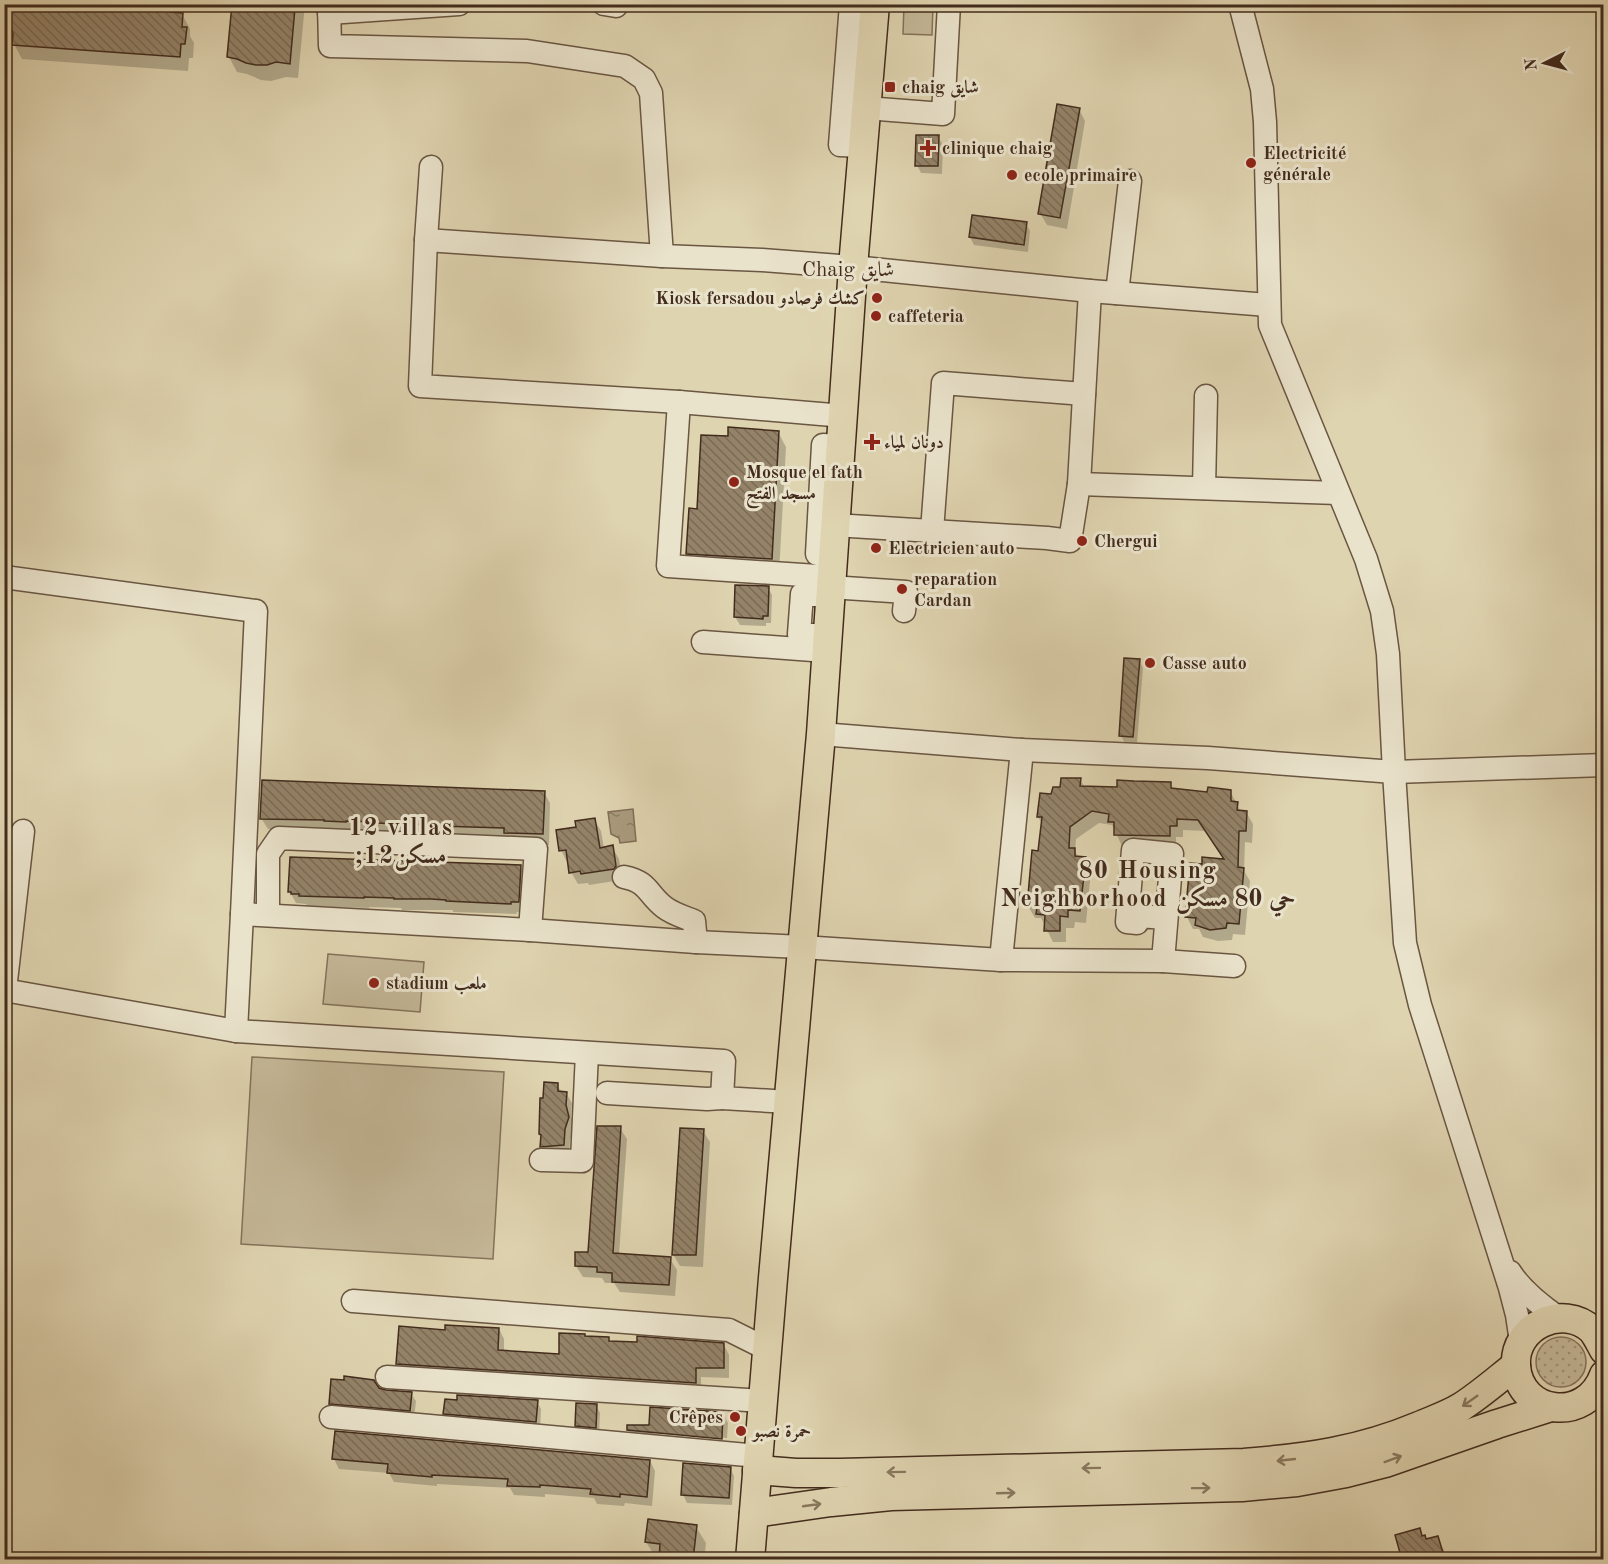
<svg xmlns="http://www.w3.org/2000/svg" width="1608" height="1564" font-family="'Old Standard TT',Amiri,serif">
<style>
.grass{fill:#c4b797;stroke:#84725a;stroke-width:1.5}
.garden{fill:url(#garden-dots);stroke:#84725a;stroke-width:1.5}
.water{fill:url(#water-ripples);stroke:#816f57;stroke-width:1.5}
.shadow{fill:#0003}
.building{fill:url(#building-back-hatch);stroke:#432c1d;stroke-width:1.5}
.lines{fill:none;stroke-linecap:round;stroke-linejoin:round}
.minor-casing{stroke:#6a5642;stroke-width:25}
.major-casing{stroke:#432c1d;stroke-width:31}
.minor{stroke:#eae3cc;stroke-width:22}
.major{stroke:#dfd4b0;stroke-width:28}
.oneway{stroke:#89785f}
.poi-dot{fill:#8f2418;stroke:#eae3cc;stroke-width:2}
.labels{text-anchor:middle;stroke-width:6;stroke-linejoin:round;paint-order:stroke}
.poi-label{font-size:18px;font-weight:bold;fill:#432c1d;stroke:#eae3cc;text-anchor:start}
.quarter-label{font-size:21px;fill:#432c1d;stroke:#eae3cc}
.district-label{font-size:24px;font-weight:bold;letter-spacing:1.5px;fill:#432c1d;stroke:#eae3cc}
</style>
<defs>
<pattern id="garden-dots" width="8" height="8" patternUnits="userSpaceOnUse" patternTransform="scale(1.5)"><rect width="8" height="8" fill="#c4b797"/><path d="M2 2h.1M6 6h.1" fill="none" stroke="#a1957b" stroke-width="1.8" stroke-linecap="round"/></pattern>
<pattern id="water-ripples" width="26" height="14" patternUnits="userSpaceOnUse" patternTransform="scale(1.5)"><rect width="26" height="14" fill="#aa9b7e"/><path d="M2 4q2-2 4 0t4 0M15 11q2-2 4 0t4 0" fill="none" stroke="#8c7f67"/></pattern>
<pattern id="building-back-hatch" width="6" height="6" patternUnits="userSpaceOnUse" patternTransform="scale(1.5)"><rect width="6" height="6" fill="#948369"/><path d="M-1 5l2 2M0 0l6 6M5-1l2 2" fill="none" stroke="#7a6b56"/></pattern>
</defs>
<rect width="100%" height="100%" fill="#dfd4b0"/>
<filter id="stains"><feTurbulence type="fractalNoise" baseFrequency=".00333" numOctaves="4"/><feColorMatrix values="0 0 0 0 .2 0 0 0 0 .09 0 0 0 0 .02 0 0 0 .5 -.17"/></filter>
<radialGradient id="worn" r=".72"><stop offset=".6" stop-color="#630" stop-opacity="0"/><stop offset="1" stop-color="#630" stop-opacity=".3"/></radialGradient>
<g class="grass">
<polygon points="904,5 933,5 932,35 903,34"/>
<polygon points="328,954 424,962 420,1012 323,1004"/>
<polygon points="252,1057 504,1072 493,1259 241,1244"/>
</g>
<circle class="garden" cx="1561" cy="1362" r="25"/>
<polygon class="water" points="633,809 636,841 620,843 619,838 611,834 608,812"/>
<g class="shadow">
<polygon points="13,4 177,4 179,9 179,14 182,14 190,29 190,36 194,43 193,58 189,58 188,71 22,59 14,44"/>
<polygon points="234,4 305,4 298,78 286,77 271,81 261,80 247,74 237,72 229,57"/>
<polygon points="1079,109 1085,121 1067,229 1047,225 1040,213"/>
<polygon points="938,137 943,145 942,174 921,173 917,165"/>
<polygon points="1026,224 1030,231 1028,252 974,245 970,237"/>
<polygon points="778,432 786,447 779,573 695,568 687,553 698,511"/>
<polygon points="768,588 772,595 771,623 766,623 766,626 740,625 735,617"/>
<polygon points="1139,660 1143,668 1137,744 1125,743 1121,736"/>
<polygon points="1080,780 1085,787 1118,789 1170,783 1174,790 1209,794 1230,791 1241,812 1246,812 1253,824 1252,843 1245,842 1244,871 1250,881 1245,935 1233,934 1232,940 1218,941 1203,937 1199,929 1193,929 1187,917 1203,865 1226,861 1206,831 1183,830 1183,837 1176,837 1176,847 1122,846 1112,825 1099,823 1076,839 1075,851 1079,858 1085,858 1091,870 1086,923 1075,922 1074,928 1066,928 1066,942 1053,942 1041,918 1035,918 1028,906 1040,852 1043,825 1038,817 1052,795 1061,789"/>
<polygon points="544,792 550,803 549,845 331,830 268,829 261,818"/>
<polygon points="594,819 601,831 604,848 612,847 619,859 622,879 621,880 589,885 588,883 578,884 571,872 569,862 567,862 561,850 577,828"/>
<polygon points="520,867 527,877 524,913 517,912 516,914 453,912 453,910 402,910 401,908 369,907 369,908 307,906 306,904 296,903 290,892"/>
<polygon points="557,1085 562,1093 566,1093 572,1103 571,1116 574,1128 570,1140 569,1155 548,1157 542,1146 542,1138 540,1134 544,1100"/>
<polygon points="620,1128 627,1139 619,1255 670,1259 677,1270 675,1296 620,1292 614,1283 605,1283 602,1278 583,1277 576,1266 590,1254"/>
<polygon points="703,1131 710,1142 703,1267 680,1266 673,1254"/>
<polygon points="499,1329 504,1339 504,1352 560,1356 585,1338 608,1339 611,1343 724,1345 729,1355 729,1378 701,1377 701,1393 404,1374 398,1364 446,1331"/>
<polygon points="378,1389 411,1394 416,1401 414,1418 335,1411 330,1404"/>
<polygon points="537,1402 541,1409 540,1429 449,1421 445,1413"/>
<polygon points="596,1405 600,1413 599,1435 581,1433 577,1425"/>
<polygon points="723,1413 728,1423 727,1438 654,1431 654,1434 726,1441 726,1448 634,1439 628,1430"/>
<polygon points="334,1459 650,1461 655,1471 652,1506 625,1503 624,1506 597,1504 594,1498 545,1494 545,1497 514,1495 510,1488 437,1484 437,1486 394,1482 389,1473 339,1469"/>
<polygon points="730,1468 734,1476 732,1505 687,1503 683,1495"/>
<polygon points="696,1527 706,1543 704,1560 660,1560 656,1558 646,1542"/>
<polygon points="1419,1530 1427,1541 1437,1538 1444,1550 1447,1560 1404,1560"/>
</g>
<g class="building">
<polygon points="10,4 171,4 170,12 183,13 182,27 187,27 185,44 181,44 180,57 12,45 13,34 9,19"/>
<polygon points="232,4 282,4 282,6 295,8 290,64 276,62 267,65 256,65 246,63 237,59 227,57"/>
<polygon points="1057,104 1080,108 1060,218 1038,214"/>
<polygon points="916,135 939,135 938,166 915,166"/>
<polygon points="972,215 1027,222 1024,245 969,237"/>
<polygon points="728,427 779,431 772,559 686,554 689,508 697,509 701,435 728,436"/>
<polygon points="735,585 769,586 768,616 763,616 763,619 734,617"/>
<polygon points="1124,658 1140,659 1133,737 1119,736"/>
<polygon points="1061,778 1081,778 1080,786 1117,787 1117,780 1134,781 1171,782 1171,788 1207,792 1208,787 1231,790 1231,801 1238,802 1237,810 1247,811 1246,831 1239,831 1238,867 1244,868 1239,924 1227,923 1226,928 1210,930 1195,925 1196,918 1185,917 1190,863 1202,864 1202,857 1224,859 1198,820 1177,819 1177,826 1170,826 1170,836 1114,835 1114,822 1108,822 1109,814 1092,811 1070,827 1069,848 1075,848 1075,856 1086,857 1080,911 1068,910 1068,917 1060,916 1060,931 1044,931 1045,915 1036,914 1037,907 1027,906 1032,850 1038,851 1042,817 1037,817 1040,793 1051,794 1053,787 1060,787"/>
<polygon points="262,780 545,791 543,834 504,833 504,828 438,826 397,823 398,824 376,823 376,822 346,821 346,822 324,821 324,820 260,819"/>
<polygon points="595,818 600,848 613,845 616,866 614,869 581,874 580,871 569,873 566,850 559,851 556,830 576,827 575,821"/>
<polygon points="290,857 521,865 519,902 511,902 511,904 446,901 446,900 431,899 394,899 394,898 364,897 364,898 299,896 299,894 291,894 291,892 288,892"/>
<polygon points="544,1082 558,1083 558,1091 567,1092 566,1105 569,1117 565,1129 564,1145 540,1147 541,1135 539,1134 540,1098 543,1098"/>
<polygon points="597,1126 621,1126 613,1253 671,1257 669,1285 612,1282 612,1273 597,1272 597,1267 575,1266 575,1252 588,1252"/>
<polygon points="680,1128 704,1129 696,1255 672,1255"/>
<polygon points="445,1325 499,1328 498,1350 559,1354 559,1333 585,1334 585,1336 609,1337 609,1341 637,1342 637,1336 724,1343 724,1368 696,1368 696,1383 396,1364 399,1326 445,1330"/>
<polygon points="344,1376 374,1380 379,1388 386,1390 412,1392 410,1411 329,1404 331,1379 344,1380"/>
<polygon points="457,1395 538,1400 536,1422 443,1414 445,1399 457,1400"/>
<polygon points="576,1403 597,1404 596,1428 575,1426"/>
<polygon points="650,1407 723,1412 722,1439 627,1430 627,1425 649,1425"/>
<polygon points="335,1431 650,1460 647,1497 620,1494 620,1497 590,1494 591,1489 540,1485 540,1487 507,1486 508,1479 432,1475 432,1477 387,1473 388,1464 332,1459"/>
<polygon points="683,1463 731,1467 729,1498 681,1495"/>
<polygon points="648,1519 697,1525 693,1560 659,1560 660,1544 645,1542"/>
<polygon points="1420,1528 1422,1536 1425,1535 1426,1539 1438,1536 1443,1553 1437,1555 1438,1560 1402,1560 1395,1535"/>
</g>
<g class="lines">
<defs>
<g id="minor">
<polyline points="329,4 330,46 527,51 625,66 644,79 651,93 662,256"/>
<polyline points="604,4 616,6"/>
<polyline points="851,4 840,145 862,146"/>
<polyline points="1240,4 1262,89 1265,122 1270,325 1366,559 1382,611 1388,654 1394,772 1405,943 1420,1005 1510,1288 1517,1315 1521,1342"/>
<polyline points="329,13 459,4"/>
<polyline points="866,108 943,114 949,4"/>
<polyline points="431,167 426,240 420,386 679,402 844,416"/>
<polyline points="426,240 662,256 762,260 853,267 1090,291 1268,305"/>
<polyline points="1117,293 1130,181"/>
<polyline points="679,402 668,566 832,577"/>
<polyline points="1079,484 1338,493"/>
<polyline points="1204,488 1206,396"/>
<polyline points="834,525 1047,538 1070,541 1079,484 1090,291"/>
<polyline points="932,531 943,383 1084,394"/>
<polyline points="833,555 817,554 823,445 841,446"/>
<polyline points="4,577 256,611 242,914"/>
<polyline points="830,587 906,592 904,611"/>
<polyline points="827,636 799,634 802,594 830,596"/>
<polyline points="703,642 826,651"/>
<polyline points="821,734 1022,750 1208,758 1394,772 1604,765"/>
<path d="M624,877c25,5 23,17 40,30 9,7 20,10 30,14l2,21"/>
<polyline points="268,915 268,854 279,838 536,849 530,930"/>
<polyline points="1001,960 1022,750"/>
<polyline points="1163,961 1172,854 1133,850 1127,922 1137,923 1138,916 1166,918"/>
<polyline points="4,990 236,1031 242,914 530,930 696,942 802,947 1001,960 1163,961 1234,966"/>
<polyline points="5,990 23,831"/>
<polyline points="236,1031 724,1061 722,1098 789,1102"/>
<polyline points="607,1093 707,1099 722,1098"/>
<polyline points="541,1160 582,1161 587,1053"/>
<path d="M1510,1272c12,19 30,33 49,46"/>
<polyline points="353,1301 729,1330 767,1349"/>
<polyline points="387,1377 763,1401"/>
<polyline points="331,1417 758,1456"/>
</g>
<g id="major">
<path d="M1604,1350c-4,-7 -7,-14 -12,-20 -29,-27 -79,-4 -76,36 4,49 70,58 88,9"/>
<path d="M757,1470l39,3h44l404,-10c63,-5 115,-12 175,-37 14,-6 29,-11 42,-19 19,-12 37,-28 55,-42"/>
<polyline points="754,1513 831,1502 891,1496 1242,1487 1297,1482 1346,1473 1385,1463 1497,1424 1551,1407"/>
<polyline points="750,1560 773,1278 821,734 853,267 875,4"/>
</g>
</defs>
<use href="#minor" class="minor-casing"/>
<use href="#major" class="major-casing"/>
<use href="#minor" class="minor"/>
<use href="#major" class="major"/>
</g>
<defs><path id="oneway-shaft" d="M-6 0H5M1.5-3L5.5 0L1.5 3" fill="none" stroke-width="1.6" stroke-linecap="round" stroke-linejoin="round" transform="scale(1.5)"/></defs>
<g class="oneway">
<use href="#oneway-shaft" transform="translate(1470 1401) rotate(145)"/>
<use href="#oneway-shaft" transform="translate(1393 1459) rotate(-20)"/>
<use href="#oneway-shaft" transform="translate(1286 1460) rotate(174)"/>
<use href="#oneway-shaft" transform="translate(1091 1468) rotate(179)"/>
<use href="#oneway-shaft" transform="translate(896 1472) rotate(179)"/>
<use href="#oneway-shaft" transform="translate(1201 1488) rotate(-1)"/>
<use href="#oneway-shaft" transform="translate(1006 1493) rotate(-2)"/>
<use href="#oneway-shaft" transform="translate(812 1505) rotate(-8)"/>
</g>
<g class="poi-dot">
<rect x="884" y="81" width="12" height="12" rx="3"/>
<path d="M925 139h6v6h6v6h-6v6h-6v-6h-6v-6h6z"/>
<circle cx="1251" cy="163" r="6"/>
<circle cx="1012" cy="175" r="6"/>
<circle cx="877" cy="298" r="6"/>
<circle cx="876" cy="316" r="6"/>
<path d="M869 433h6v6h6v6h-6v6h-6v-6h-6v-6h6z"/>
<circle cx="734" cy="482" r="6"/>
<circle cx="1082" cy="541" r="6"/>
<circle cx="876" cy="548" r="6"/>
<circle cx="902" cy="589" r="6"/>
<circle cx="1150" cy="663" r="6"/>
<circle cx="374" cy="983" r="6"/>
<circle cx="735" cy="1417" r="6"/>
<circle cx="741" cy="1431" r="6"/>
</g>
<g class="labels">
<g class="poi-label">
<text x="902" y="93">chaig شايق</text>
<text x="942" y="154">clinique chaig</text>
<text x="1263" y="159">Electricité<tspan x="1263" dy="21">générale</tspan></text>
<text x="1024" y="181">ecole primaire</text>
<text x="865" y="304" text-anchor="end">Kiosk fersadou كشك فرصادو</text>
<text x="888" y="322">caffeteria</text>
<text x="884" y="448">دونان لمياء</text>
<text x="746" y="478">Mosque el fath<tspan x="746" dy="21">مسجد الفتح</tspan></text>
<text x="1094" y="547">Chergui</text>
<text x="888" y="554">Electricien auto</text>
<text x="914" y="585">reparation<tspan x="914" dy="21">Cardan</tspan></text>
<text x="1162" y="669">Casse auto</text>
<text x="386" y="989">stadium ملعب</text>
<text x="723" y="1423" text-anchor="end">Crêpes</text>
<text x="753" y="1437">حمرة نصبو</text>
</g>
<g class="quarter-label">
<text x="848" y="276">Chaig شايق</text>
</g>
<g class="district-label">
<text x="401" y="835">12 villas<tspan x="401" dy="28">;12مسكن</tspan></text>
<text x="1148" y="878">80 Housing<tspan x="1148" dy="28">Neighborhood حي 80 مسكن</tspan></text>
</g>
</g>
<rect width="1608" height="1564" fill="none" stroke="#dfd4b0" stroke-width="24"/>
<rect x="6" y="6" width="1596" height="1552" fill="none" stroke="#432c1d" stroke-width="3"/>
<rect x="12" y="12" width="1584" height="1540" fill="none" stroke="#432c1d" stroke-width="1.5"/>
<g transform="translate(1545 63) rotate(264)" stroke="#eae3cc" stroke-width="4.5" paint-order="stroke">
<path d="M0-4.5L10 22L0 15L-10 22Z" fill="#432c1d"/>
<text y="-9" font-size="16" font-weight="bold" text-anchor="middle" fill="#432c1d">N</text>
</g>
<rect width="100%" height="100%" filter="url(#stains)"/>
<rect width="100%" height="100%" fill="url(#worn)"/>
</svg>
